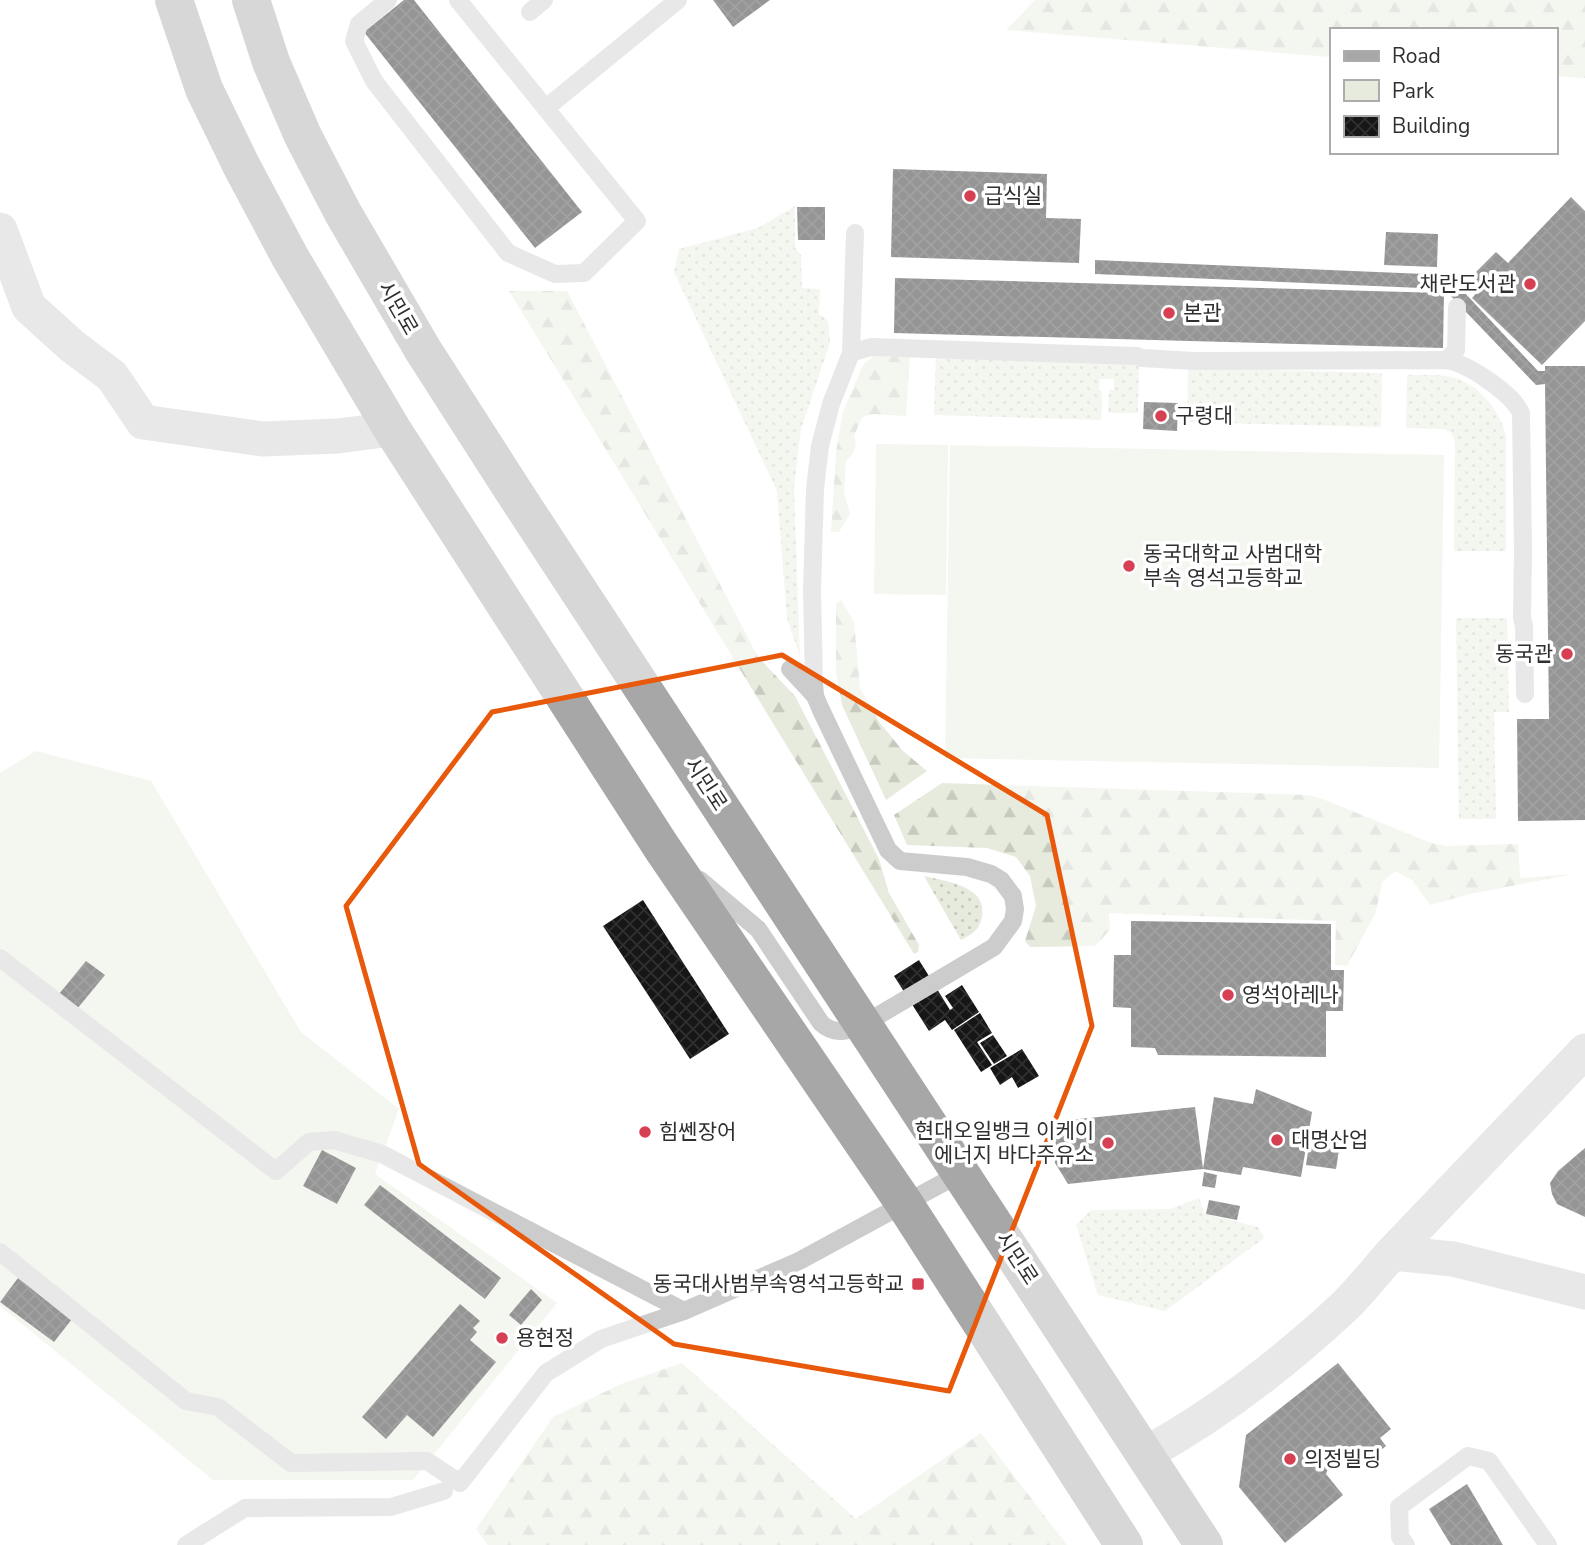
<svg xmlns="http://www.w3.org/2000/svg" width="1585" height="1545" font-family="'Nunito Sans','Noto Sans KR',sans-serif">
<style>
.grass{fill:url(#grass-dots)}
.forest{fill:url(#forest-firs)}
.park{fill:#e6ebde}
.building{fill:url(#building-cross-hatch)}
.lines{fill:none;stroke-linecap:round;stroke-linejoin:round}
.lane{stroke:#ccc;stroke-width:18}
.street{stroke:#ccc;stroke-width:35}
.primary{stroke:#a7a7a7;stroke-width:38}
.marked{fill:none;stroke:#e8590c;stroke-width:5;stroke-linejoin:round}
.poi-dot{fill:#d74053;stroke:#fff;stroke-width:2.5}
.labels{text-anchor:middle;stroke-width:7;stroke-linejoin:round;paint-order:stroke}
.poi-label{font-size:21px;fill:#2f2f2f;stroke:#fff;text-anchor:start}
.street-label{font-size:21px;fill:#2f2f2f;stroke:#fff}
</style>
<defs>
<pattern id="grass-dots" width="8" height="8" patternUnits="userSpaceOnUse" patternTransform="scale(1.75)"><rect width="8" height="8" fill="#e6ebde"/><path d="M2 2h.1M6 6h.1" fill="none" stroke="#c6cabf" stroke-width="1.8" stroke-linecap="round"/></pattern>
<pattern id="forest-firs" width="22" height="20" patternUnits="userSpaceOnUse" patternTransform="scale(1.75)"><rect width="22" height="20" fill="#e6ebde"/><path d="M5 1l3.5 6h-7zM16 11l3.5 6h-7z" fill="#c6cabf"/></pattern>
<pattern id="building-cross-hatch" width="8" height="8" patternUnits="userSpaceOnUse" patternTransform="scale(1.75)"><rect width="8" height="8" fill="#161616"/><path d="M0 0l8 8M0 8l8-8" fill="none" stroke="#303030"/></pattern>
</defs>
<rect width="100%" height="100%" fill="#fff"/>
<g class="grass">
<polygon points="795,206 795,248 801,255 802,288 820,289 819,314 828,321 830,343 801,429 794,487 800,657 787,618 777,491 674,272 679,249 758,228"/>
<polygon points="936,356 1139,362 1138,413 1108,413 1109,390 1114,390 1114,379 1100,379 1099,390 1102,391 1101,420 934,415"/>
<polygon points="1188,368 1382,373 1381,427 1187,422"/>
<path d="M1407,375c13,0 27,-1 39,1 31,5 53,32 60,60v115h-52l1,-109 -4,-10 -8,-3 -37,-1z"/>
<polygon points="1456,618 1507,618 1509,712 1494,712 1496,819 1459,819"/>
<path d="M924,876c21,5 64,10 58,40 -2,14 -10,18 -21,24z"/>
<polygon points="1199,1198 1205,1214 1258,1227 1264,1238 1165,1311 1098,1295 1076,1225 1091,1210 1170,1209"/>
</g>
<g class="forest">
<polygon points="1035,0 1585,0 1585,78 1555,76 1555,30 1331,30 1331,57 1006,30"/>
<polygon points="509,291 567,291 758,657 795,696 879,859 889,893 919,945 918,952 914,954"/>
<path d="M874,356l36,1 -4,59 -33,-2 -11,3 -8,19c4,12 0,17 -8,25l-2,32 6,21 -11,18h-8l5,-80 7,-40 20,-47z"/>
<polygon points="841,600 854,622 860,688 880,723 903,751 927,771 886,800 842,705 836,672 836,604"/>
<polygon points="942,783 1307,795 1320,798 1431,843 1446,846 1518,844 1520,878 1574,874 1470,894 1430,905 1412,880 1395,871 1382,882 1376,912 1347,966 1335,965 1336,921 1109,913 1110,930 1095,946 1030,947 1025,941 1036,906 1030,876 1016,857 987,848 907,845 894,815"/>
<polygon points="682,1363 856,1519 981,1433 1067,1545 488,1545 476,1529 553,1417 621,1384"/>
</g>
<g class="park">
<polygon points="876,444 948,445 946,595 874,594"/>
<polygon points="950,445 1444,455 1439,768 945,758"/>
<polygon points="36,751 151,781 301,1032 399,1109 375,1174 557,1303 413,1480 213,1480 0,1306 0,773"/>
</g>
<g class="building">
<polygon points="404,0 414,0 582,212 535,248 364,32"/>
<polygon points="713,0 770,0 733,27"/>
<polygon points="893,169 1047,174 1046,218 1081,219 1079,263 891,257"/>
<polygon points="1571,197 1585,211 1585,321 1542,365 1472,298 1480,289 1469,279 1496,252 1508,263"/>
<polygon points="797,207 825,207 825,240 798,240"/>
<polygon points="1386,232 1438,234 1437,267 1384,265"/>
<polygon points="1095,260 1448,275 1538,371 1545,371 1545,366 1585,366 1585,820 1518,821 1517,719 1549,719 1545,384 1536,385 1444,289 1095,274"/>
<polygon points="895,278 1444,293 1443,348 894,333"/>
<polygon points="1144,402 1178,403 1177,431 1143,429"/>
<polygon points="643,900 729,1034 690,1059 603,926"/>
<polygon points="1131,921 1331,924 1331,970 1344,970 1343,1011 1326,1011 1326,1057 1158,1055 1155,1048 1131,1047 1131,1008 1113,1007 1114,955 1131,955"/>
<polygon points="919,960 950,1010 953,1008 945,996 962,985 979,1012 952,1030 945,1020 929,1031 894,976"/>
<polygon points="86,961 105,975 77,1009 59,994"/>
<polygon points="980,1013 992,1033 977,1042 992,1065 981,1072 954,1030"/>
<polygon points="993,1035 1007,1056 994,1064 980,1043"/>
<polygon points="1022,1049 1039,1076 1018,1088 1012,1077 1000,1085 990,1068"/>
<polygon points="1256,1089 1312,1112 1301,1177 1243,1167 1241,1175 1203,1169 1214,1097 1253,1104"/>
<polygon points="1195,1107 1203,1169 1068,1184 1055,1163 1050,1122"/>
<polygon points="1309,1145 1339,1150 1336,1169 1306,1165"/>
<polygon points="1585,1148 1585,1217 1557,1204 1552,1194 1550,1183 1558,1171"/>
<polygon points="322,1150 356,1168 337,1204 303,1186"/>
<polygon points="1204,1172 1217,1175 1215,1188 1202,1186"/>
<polygon points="380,1185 501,1278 485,1299 364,1205"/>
<polygon points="1209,1200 1240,1206 1237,1220 1206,1214"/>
<polygon points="18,1278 72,1319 54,1342 0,1302"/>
<polygon points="531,1289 542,1300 521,1325 509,1315"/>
<polygon points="460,1304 480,1321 473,1328 477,1332 470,1340 496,1362 433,1437 407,1415 386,1439 362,1417"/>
<polygon points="1338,1363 1391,1429 1380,1438 1386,1446 1359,1468 1346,1452 1329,1466 1326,1474 1343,1495 1285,1543 1239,1487 1246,1435"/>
<polygon points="1467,1484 1503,1545 1451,1545 1429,1509"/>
</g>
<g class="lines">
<g class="lane">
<polyline points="388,0 359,24 354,41 374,81 508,253 555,274 584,273 637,221 458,0"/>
<polyline points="530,12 544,0"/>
<polyline points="546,108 678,0"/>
<path d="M851,353l20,-6 266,9 5,2 52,3 253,-1c21,4 65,33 74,53l2,138 -1,67 2,8 1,68"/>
<polyline points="1447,360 1456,350 1457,307"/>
<polyline points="790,669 815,696"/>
<path d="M700,880l58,49 63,94c14,13 26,8 43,1l130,-77 19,-26 2,-12 -2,-13 -12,-16 -10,-6 -24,-7 -67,-6 -12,-11 -67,-140 -6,-14 -1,-13 -2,-92 3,-102 5,-43 11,-42 20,-51 4,-120"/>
<polyline points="0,958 276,1171 309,1142 334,1140 382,1154 684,1311"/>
<polyline points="0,1252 186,1401 218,1407 291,1463 427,1461 460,1483 546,1373 601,1339 684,1311 799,1261 961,1173"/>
<polyline points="186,1545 245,1508 391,1507 444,1491"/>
<polyline points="1406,1545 1400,1537 1399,1507 1468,1456 1489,1461 1548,1545"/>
</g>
<g class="street">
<polyline points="0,230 29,307 72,346 112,376 143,422 263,439 338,436 392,429"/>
<polyline points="1392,1253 1585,1051"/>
<path d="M1145,1454c73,-40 140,-92 201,-149 16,-16 31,-35 46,-52l61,6 132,33"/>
</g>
<g class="primary">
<polyline points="174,0 204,89 242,167 290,257 392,429 662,848 904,1203 1124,1545"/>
<polyline points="251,0 271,62 303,136 343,213 423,350 514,492 1204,1545"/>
</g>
</g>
<path d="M0 0H1585V1545H0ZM782,655l265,160 45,211 -143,365 -275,-47 -255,-180 -73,-258 146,-194z" fill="#fff" fill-opacity=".55" fill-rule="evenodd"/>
<path class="marked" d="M782,655l265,160 45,211 -143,365 -275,-47 -255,-180 -73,-258 146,-194z"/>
<g class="poi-dot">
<circle cx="970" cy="196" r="7"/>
<circle cx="1530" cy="284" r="7"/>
<circle cx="1169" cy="313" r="7"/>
<circle cx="1161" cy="416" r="7"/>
<circle cx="1129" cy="566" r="7"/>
<circle cx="1567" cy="654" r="7"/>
<circle cx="1228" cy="995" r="7"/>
<circle cx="645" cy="1132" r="7"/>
<circle cx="1277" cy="1140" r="7"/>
<circle cx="1108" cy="1143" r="7"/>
<rect x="911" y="1277" width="14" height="14" rx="3.5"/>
<circle cx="502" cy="1338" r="7"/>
<circle cx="1290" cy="1459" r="7"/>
</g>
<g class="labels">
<g class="poi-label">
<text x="984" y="203">급식실</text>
<text x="1516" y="291" text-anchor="end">채란도서관</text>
<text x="1183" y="320">본관</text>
<text x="1175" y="423">구령대</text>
<text x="1143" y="561">동국대학교 사범대학<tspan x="1143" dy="24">부속 영석고등학교</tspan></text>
<text x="1553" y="661" text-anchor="end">동국관</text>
<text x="1242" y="1002">영석아레나</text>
<text x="1094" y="1138" text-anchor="end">현대오일뱅크 이케이<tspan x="1094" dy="24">에너지 바다주유소</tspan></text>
<text x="659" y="1139">힘쎈장어</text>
<text x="1291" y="1147">대명산업</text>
<text x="904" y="1291" text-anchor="end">동국대사범부속영석고등학교</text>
<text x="516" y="1345">용현정</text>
<text x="1304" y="1466">의정빌딩</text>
</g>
<g class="street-label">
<text transform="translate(398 308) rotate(60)" y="7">시민로</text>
<text transform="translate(706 784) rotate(57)" y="7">시민로</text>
<text transform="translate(1017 1258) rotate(57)" y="7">시민로</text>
</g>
</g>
<rect x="1330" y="28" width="228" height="126" fill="#ffffff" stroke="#acacac" stroke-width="2"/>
<rect x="1344" y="51" width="35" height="10" fill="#a7a7a7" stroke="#acacac" stroke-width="2"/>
<text x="1392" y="63" font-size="21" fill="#2f2f2f">Road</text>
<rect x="1344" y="80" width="35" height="21" fill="#e6ebde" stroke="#acacac" stroke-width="2"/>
<text x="1392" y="98" font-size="21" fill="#2f2f2f">Park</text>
<rect x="1344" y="116" width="35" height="21" fill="url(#building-cross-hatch)" stroke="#acacac" stroke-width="2"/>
<text x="1392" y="133" font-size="21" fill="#2f2f2f">Building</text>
</svg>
